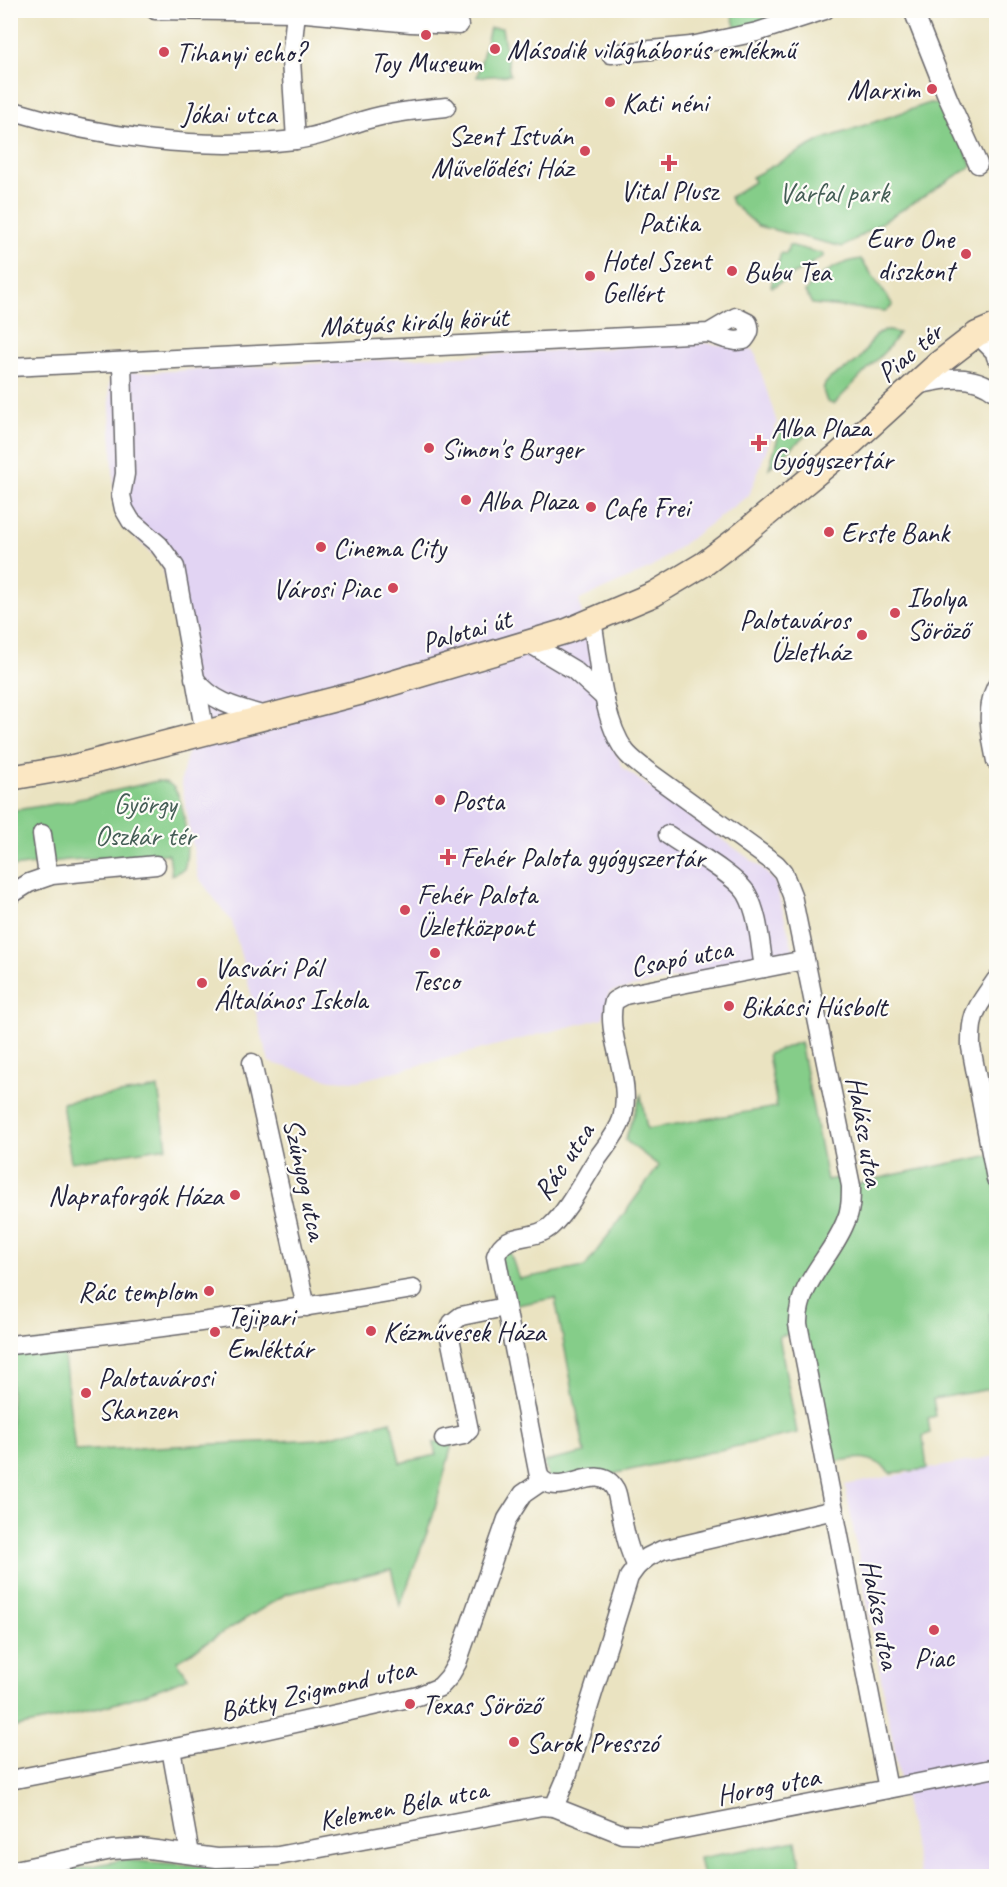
<svg xmlns="http://www.w3.org/2000/svg" width="1007" height="1887" font-family="Caveat,sans-serif">
<style>
.built{fill:#e2d4f3}
.green{fill:#85cd89;stroke:#547862;stroke-width:1.5}
.lines{fill:none;stroke-linecap:round;stroke-linejoin:round}
.minor-casing{stroke:#68666a;stroke-width:21}
.secondary-casing{stroke:#68666a;stroke-width:27}
.minor{stroke:#fff;stroke-width:18}
.secondary{stroke:#fbe7c3;stroke-width:24}
.poi-dot{fill:#d1495b;stroke:#fdfcf7;stroke-width:2}
.labels{text-anchor:middle;stroke-width:4.5;stroke-linejoin:round;paint-order:stroke}
.poi-label{font-size:28px;fill:#22223b;stroke:#fdfcf7;text-anchor:start}
.street-label{font-size:28px;fill:#22223b;stroke:#fdfcf7}
.park-label{font-size:28px;fill:#455e56;stroke:#fdfcf7}
</style>
<rect width="100%" height="100%" fill="#fdfcf7"/>
<filter id="ink" filterUnits="userSpaceOnUse"><feTurbulence type="fractalNoise" baseFrequency=".0167" numOctaves="2"/><feDisplacementMap in="SourceGraphic" scale="12" xChannelSelector="R" yChannelSelector="G"/><feConvolveMatrix kernelMatrix="1 2 1 2 8 2 1 2 1" color-interpolation-filters="sRGB"/></filter>
<filter id="wash" filterUnits="userSpaceOnUse"><feTurbulence type="fractalNoise" baseFrequency=".008" numOctaves="4" result="noise"/><feDisplacementMap in="SourceGraphic" scale="24" xChannelSelector="R" yChannelSelector="G"/><feGaussianBlur stdDeviation="1.35" result="paint"/><feColorMatrix in="noise" values="0 0 0 0 0 0 0 0 0 0 0 0 0 0 0 0 0 1.4 0 .05"/><feComposite in="paint" operator="in"/></filter>
<g filter="url(#wash)">
<rect width="100%" height="100%" fill="#eae3c1"/>
<g class="built">
<polygon points="706,343 754,350 777,423 749,495 651,568 579,600 607,734 623,768 761,867 775,882 794,953 610,992 603,1018 358,1081 331,1080 269,1062 232,922 198,877 181,780 197,714 162,564 118,520 115,509 109,387 111,374"/>
<polygon points="996,1456 996,1876 920,1876 899,1775 845,1485"/>
</g>
<g class="green">
<polygon points="731,11 787,11 790,15 736,30"/>
<polygon points="490,28 502,28 510,75 477,77"/>
<polygon points="930,103 945,104 972,166 843,247 758,226 732,203 730,197 754,182 752,177 821,140"/>
<polygon points="789,245 824,254 824,256 773,287 771,286 781,253 786,254"/>
<path d="M861,259l32,46 -8,6 -73,-7 -7,-12c12,-18 35,-30 56,-33z"/>
<path d="M885,330l14,3 -10,14 -55,57 -7,-2c-2,-7 -6,-12 -2,-18 8,-12 26,-15 35,-26 9,-10 11,-23 25,-28z"/>
<polygon points="781,428 795,430 805,436 769,468"/>
<path d="M157,781c6,0 13,2 17,7 11,15 16,64 10,81l-12,6 -3,-21 -101,6 -56,7 -2,-2v-54l56,-9z"/>
<path d="M800,1042l27,138 14,-3 11,9 36,-10 104,-21 4,24v133l-7,2 6,34h1v40l-63,11 3,17 -8,2 2,15 -7,3 4,33 -37,4c-20,-22 -40,-14 -66,-9l-26,-132 -19,4 18,97 -180,40 -10,7 -57,5 -6,-23 41,-9 -30,-155 -50,9 -6,-60 7,-6 13,38 66,-12 74,-101 -34,-26 16,-45 6,34 130,-22 -9,-53z"/>
<polygon points="158,1088 167,1147 71,1162 62,1103"/>
<path d="M62,1340l13,111 245,-12 71,-18 9,42 36,-8 -3,-12 21,-6 -21,79 -33,90 -9,-37 -105,25 -109,67 11,16c-55,25 -118,40 -177,51v-383z"/>
<polygon points="796,1841 802,1876 703,1876 699,1858"/>
<polygon points="122,1860 232,1868 233,1876 41,1876"/>
</g>
</g>
<g filter="url(#ink)">
<g class="lines">
<defs>
<g id="minor">
<polyline points="155,10 296,12 411,23 459,25"/>
<polyline points="913,10 948,98 978,164"/>
<polyline points="611,54 691,46 757,32 825,10"/>
<path d="M10,110c91,28 191,41 285,30 25,-3 47,-13 70,-20 27,-8 53,-10 81,-13"/>
<polyline points="296,140 291,60 296,12"/>
<polyline points="977,334 995,352 996,357"/>
<polyline points="122,362 125,474 121,495 124,509 131,521 159,545 175,567 205,734"/>
<path d="M10,367l699,-34 17,6 10,2 8,-1c5,-6 7,-10 4,-17l-12,-6 -27,16"/>
<path d="M916,385c28,-6 55,-13 80,7"/>
<path d="M592,620c7,40 10,99 33,131 6,8 14,13 21,19l130,94 7,8 9,23 59,291c0,13 0,25 -6,37 -14,35 -48,61 -47,101l90,465"/>
<polyline points="529,643 574,670 605,698"/>
<path d="M194,678c19,25 43,30 72,38"/>
<path d="M996,687c-11,23 -5,49 0,74"/>
<polyline points="42,834 48,876"/>
<path d="M668,835c19,13 69,41 79,59 12,21 13,51 17,74"/>
<polyline points="10,895 29,883 52,875 156,865"/>
<path d="M996,980c-18,27 -26,31 -25,67l25,132"/>
<polyline points="252,1063 306,1307"/>
<path d="M10,1345c135,-14 270,-33 403,-56"/>
<polyline points="444,1439 464,1435 469,1430 449,1333 452,1323 461,1316 505,1307"/>
<path d="M637,1566c-10,-18 -13,-38 -17,-58 -2,-6 -2,-14 -5,-19 -17,-31 -57,14 -76,-13l-43,-220c9,-26 36,-14 54,-29 18,-16 34,-48 47,-68 9,-13 20,-25 25,-40 12,-41 -18,-84 -8,-118l11,-6 180,-35"/>
<polyline points="171,1749 190,1854"/>
<polyline points="10,1780 241,1735 418,1696 440,1687 449,1677 457,1663 507,1519 523,1494 542,1481"/>
<polyline points="554,1807 566,1779 625,1590 629,1577 637,1566 648,1557 662,1550 834,1510"/>
<polyline points="10,1871 112,1850 141,1848 217,1858 278,1856 542,1806 554,1807 622,1834 652,1835 996,1768"/>
</g>
<polyline id="secondary" points="10,778 73,767 359,693 567,631 654,594 704,564 737,539 836,457 938,364 977,334 996,326"/>
</defs>
<use href="#minor" class="minor-casing"/>
<use href="#secondary" class="secondary-casing"/>
<use href="#minor" class="minor"/>
<use href="#secondary" class="secondary"/>
</g>
</g>
<g class="poi-dot">
<circle cx="426" cy="35" r="6"/>
<circle cx="495" cy="49" r="6"/>
<circle cx="164" cy="52" r="6"/>
<circle cx="932" cy="89" r="6"/>
<circle cx="610" cy="102" r="6"/>
<circle cx="585" cy="151" r="6"/>
<path d="M666 154h6v6h6v6h-6v6h-6v-6h-6v-6h6z"/>
<circle cx="966" cy="254" r="6"/>
<circle cx="732" cy="271" r="6"/>
<circle cx="590" cy="276" r="6"/>
<path d="M756 434h6v6h6v6h-6v6h-6v-6h-6v-6h6z"/>
<circle cx="429" cy="448" r="6"/>
<circle cx="466" cy="500" r="6"/>
<circle cx="591" cy="507" r="6"/>
<circle cx="829" cy="532" r="6"/>
<circle cx="321" cy="547" r="6"/>
<circle cx="393" cy="588" r="6"/>
<circle cx="895" cy="613" r="6"/>
<circle cx="862" cy="635" r="6"/>
<circle cx="440" cy="800" r="6"/>
<path d="M445 848h6v6h6v6h-6v6h-6v-6h-6v-6h6z"/>
<circle cx="405" cy="910" r="6"/>
<circle cx="435" cy="953" r="6"/>
<circle cx="202" cy="983" r="6"/>
<circle cx="729" cy="1006" r="6"/>
<circle cx="235" cy="1195" r="6"/>
<circle cx="209" cy="1291" r="6"/>
<circle cx="371" cy="1331" r="6"/>
<circle cx="215" cy="1332" r="6"/>
<circle cx="86" cy="1393" r="6"/>
<circle cx="934" cy="1630" r="6"/>
<circle cx="410" cy="1704" r="6"/>
<circle cx="514" cy="1742" r="6"/>
</g>
<g class="labels">
<g class="poi-label">
<text x="507" y="59">Második világháborús emlékmű</text>
<text x="176" y="62">Tihanyi echo?</text>
<text x="426" y="72" text-anchor="middle">Toy Museum</text>
<text x="920" y="99" text-anchor="end">Marxim</text>
<text x="622" y="112">Kati néni</text>
<text x="573" y="145" text-anchor="end">Szent István<tspan x="573" dy="32">Művelődési Ház</tspan></text>
<text x="669" y="200" text-anchor="middle">Vital Plusz<tspan x="669" dy="32">Patika</tspan></text>
<text x="954" y="248" text-anchor="end">Euro One<tspan x="954" dy="32">diszkont</tspan></text>
<text x="602" y="270">Hotel Szent<tspan x="602" dy="32">Gellért</tspan></text>
<text x="744" y="281">Bubu Tea</text>
<text x="771" y="437">Alba Plaza<tspan x="771" dy="32">Gyógyszertár</tspan></text>
<text x="441" y="458">Simon's Burger</text>
<text x="478" y="510">Alba Plaza</text>
<text x="603" y="517">Cafe Frei</text>
<text x="841" y="542">Erste Bank</text>
<text x="333" y="557">Cinema City</text>
<text x="381" y="598" text-anchor="end">Városi Piac</text>
<text x="907" y="607">Ibolya<tspan x="907" dy="32">Söröző</tspan></text>
<text x="850" y="629" text-anchor="end">Palotaváros<tspan x="850" dy="32">Üzletház</tspan></text>
<text x="452" y="810">Posta</text>
<text x="460" y="867">Fehér Palota gyógyszertár</text>
<text x="417" y="904">Fehér Palota<tspan x="417" dy="32">Üzletközpont</tspan></text>
<text x="214" y="977">Vasvári Pál<tspan x="214" dy="32">Általános Iskola</tspan></text>
<text x="435" y="990" text-anchor="middle">Tesco</text>
<text x="741" y="1016">Bikácsi Húsbolt</text>
<text x="223" y="1205" text-anchor="end">Napraforgók Háza</text>
<text x="197" y="1301" text-anchor="end">Rác templom</text>
<text x="227" y="1326">Tejipari<tspan x="227" dy="32">Emléktár</tspan></text>
<text x="383" y="1341">Kézművesek Háza</text>
<text x="98" y="1387">Palotavárosi<tspan x="98" dy="32">Skanzen</tspan></text>
<text x="934" y="1667" text-anchor="middle">Piac</text>
<text x="422" y="1714">Texas Söröző</text>
<text x="526" y="1752">Sarok Presszó</text>
</g>
<g class="street-label">
<text x="229" y="123">Jókai utca</text>
<text transform="translate(414 321) rotate(-3)" y="10">Mátyás király körút</text>
<text transform="translate(909 352) rotate(-40)" y="10">Piac tér</text>
<text transform="translate(466 630) rotate(-16)" y="10">Palotai út</text>
<text transform="translate(681 957) rotate(-11)" y="10">Csapó utca</text>
<text transform="translate(866 1131) rotate(80)" y="10">Halász utca</text>
<text transform="translate(563 1161) rotate(-56)" y="10">Rác utca</text>
<text transform="translate(306 1179) rotate(78)" y="10">Szúnyog utca</text>
<text transform="translate(881 1614) rotate(79)" y="10">Halász utca</text>
<text transform="translate(317 1689) rotate(-13)" y="10">Bátky Zsigmond utca</text>
<text transform="translate(768 1785) rotate(-11)" y="10">Horog utca</text>
<text transform="translate(403 1804) rotate(-11)" y="10">Kelemen Béla utca</text>
</g>
<g class="park-label">
<text x="834" y="202">Várfal park</text>
<text x="145" y="813">György<tspan x="145" dy="32">Oszkár tér</tspan></text>
</g>
</g>
<rect width="1007" height="1887" fill="none" stroke="#fdfcf7" stroke-width="36"/>
</svg>
